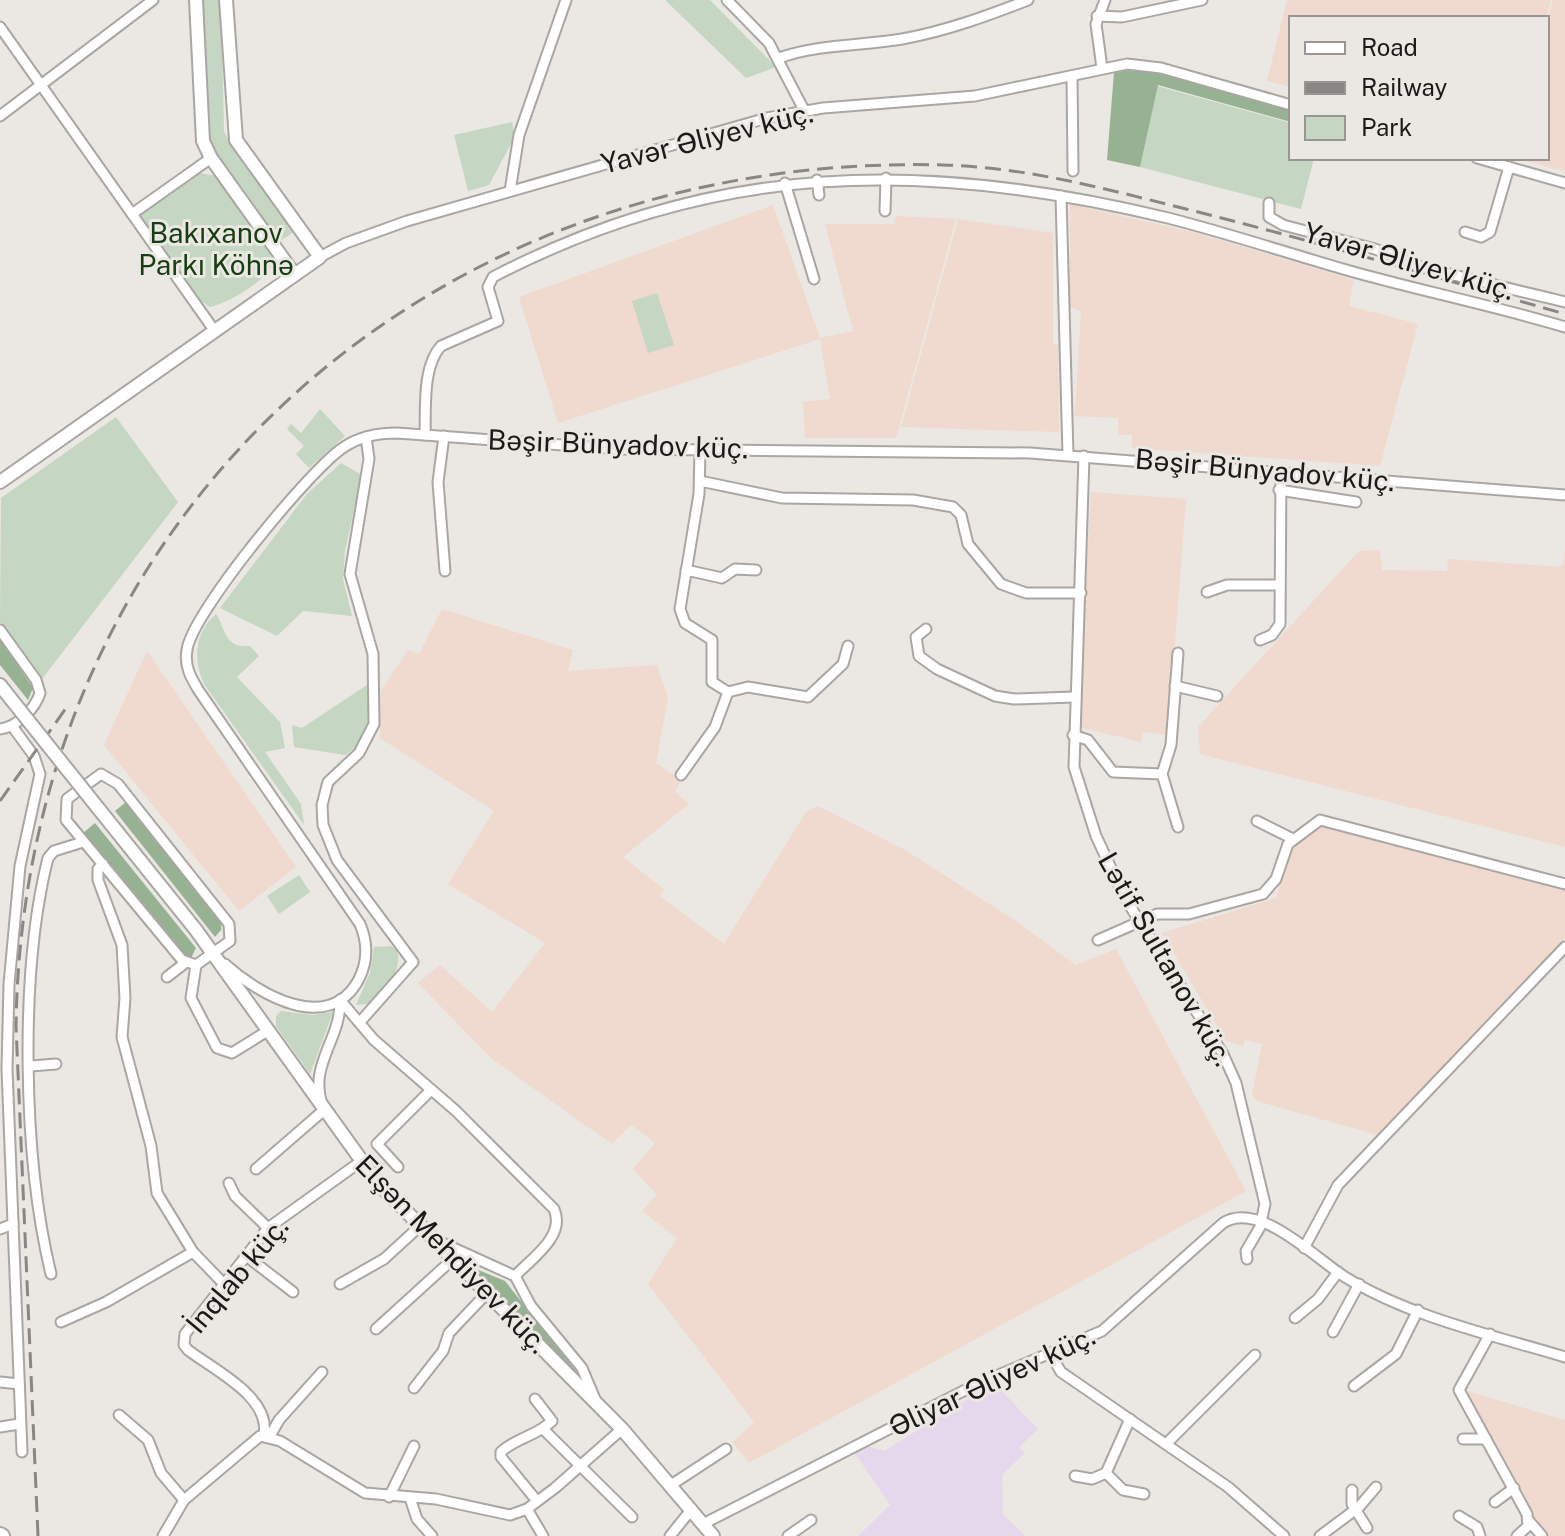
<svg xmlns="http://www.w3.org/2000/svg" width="1565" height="1536" font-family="'Public Sans',sans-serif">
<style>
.industrial{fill:#f0d9ce}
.education{fill:#e6d8ec}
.green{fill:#c5d6c2}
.forest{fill:#97b293}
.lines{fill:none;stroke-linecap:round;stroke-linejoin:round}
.minor-casing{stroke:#aaa6a3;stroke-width:13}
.major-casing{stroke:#aaa6a3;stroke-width:16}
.highway-casing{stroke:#aaa6a3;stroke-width:18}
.minor{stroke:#fff;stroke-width:9}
.major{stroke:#fff;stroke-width:12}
.highway{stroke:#fff;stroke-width:14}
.rail{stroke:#898783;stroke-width:3;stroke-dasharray:16 8;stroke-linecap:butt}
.major-bridge-casing{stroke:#aaa6a3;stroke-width:16;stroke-linecap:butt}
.major-bridge{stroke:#fff;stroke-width:12}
.labels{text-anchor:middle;stroke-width:6;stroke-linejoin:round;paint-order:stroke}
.street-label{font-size:28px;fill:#1b1a18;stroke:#ebe7e3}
.park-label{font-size:28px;fill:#173e12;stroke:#ebe7e3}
</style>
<rect width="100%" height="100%" fill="#ebe7e3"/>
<g class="industrial">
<polygon points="1287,0 1551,0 1546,18 1291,18 1291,87 1267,81"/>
<polygon points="1553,0 1565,0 1565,172 1517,158 1547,158 1547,23"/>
<polygon points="1070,204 1200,234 1354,280 1349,306 1418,324 1380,466 1132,448 1132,435 1118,435 1118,418 1075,416 1081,311 1070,307"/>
<polygon points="773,205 820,338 853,331 825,224 894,224 896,216 956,219 896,438 805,438 803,402 830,399 820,339 558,423 519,297"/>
<polygon points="958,219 1053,233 1053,344 1058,345 1059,432 901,427"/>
<polygon points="1091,492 1186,499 1168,735 1143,732 1141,742 1078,727"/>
<polygon points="1565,549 1565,847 1200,754 1198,727 1359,551 1380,550 1382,570 1447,571 1448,559 1563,567"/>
<polygon points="442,609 573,650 568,671 657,665 668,698 656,763 681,780 675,792 689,804 623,857 664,889 660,896 724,944 806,812 818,806 905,850 1016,921 1076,965 1116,949 1246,1191 749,1463 733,1442 754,1422 648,1284 677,1238 642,1211 657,1195 633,1169 655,1143 631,1125 612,1144 492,1059 418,983 440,965 492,1012 545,943 448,884 494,811 380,738 381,691 408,650 419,654"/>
<polygon points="147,651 296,867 239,911 104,745"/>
<polygon points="1320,825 1565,889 1565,938 1381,1136 1257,1101 1252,1095 1262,1044 1245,1040 1243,1046 1226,1041 1162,933 1276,898 1288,852"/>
<polygon points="1463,1390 1565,1420 1565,1536 1545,1536"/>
</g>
<polygon class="education" points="994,1383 1038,1429 1019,1447 1025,1453 1002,1475 1003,1515 1026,1536 858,1536 890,1505 854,1452 867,1446 884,1451"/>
<g class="green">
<polygon points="200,0 221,0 224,131 232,147 294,232 280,241 217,155 207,135"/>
<polygon points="665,0 710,0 776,67 746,78"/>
<polygon points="1157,86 1291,123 1291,158 1314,158 1301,209 1140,167"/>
<polygon points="512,122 515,136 489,185 468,191 454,135"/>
<path d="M199,173l19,3 56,80c1,21 -45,47 -64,51l-12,-8 -59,-85z"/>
<polygon points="657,293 674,345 648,353 632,301"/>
<polygon points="320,409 345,436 309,468 296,454 304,446 287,429 291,424 301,433"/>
<polygon points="116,417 178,502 42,679 0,622 1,498"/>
<polygon points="341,463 362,475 345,550 343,579 352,616 303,611 277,636 220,608 307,494"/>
<path d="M216,614c10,15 8,35 34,32l9,10 -22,21 43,45 5,26 -20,4 36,52 3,21 -100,-141c-11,-24 -10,-51 12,-70z"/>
<path d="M370,683c-1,29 2,55 -25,72l-51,-8 -2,-22 10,3z"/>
<polygon points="299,875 310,892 279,914 267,896"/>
<path d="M391,946l6,4c6,23 -13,38 -27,54l-14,1 14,-32 4,-26z"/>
<polygon points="281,1011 312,1015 333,1012 310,1074 276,1026 276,1016"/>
</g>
<g class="forest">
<polygon points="1133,70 1154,71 1291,109 1291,122 1158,85 1140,167 1107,160 1114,72"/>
<polygon points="0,638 33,688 28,700 0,665"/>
<polygon points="126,802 222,920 221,930 215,937 115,811"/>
<polygon points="95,823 196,948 189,962 83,833"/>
<polygon points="464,1264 505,1281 578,1374 577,1375"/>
</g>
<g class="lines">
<defs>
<g id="minor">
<polyline points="727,0 769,43 804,110"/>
<polyline points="1097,16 1122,17 1202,0"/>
<polyline points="0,27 214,330"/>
<path d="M779,58c39,-14 82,-12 123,-19 44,-8 85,-23 126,-39"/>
<polyline points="1102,68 1096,24 1105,0"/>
<polyline points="1072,76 1073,171"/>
<polyline points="0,116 153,0"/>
<polyline points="1477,158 1565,183"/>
<polyline points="817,180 819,195"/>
<polyline points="785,183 814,279"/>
<polyline points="510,191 519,135 566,0"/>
<polyline points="1061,196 1068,455"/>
<polyline points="1269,203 1269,217 1283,225 1375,249 1421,267 1565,302"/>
<polyline points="885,211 886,178"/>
<polyline points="132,214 211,158"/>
<polyline points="1465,232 1481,237 1490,232 1509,167"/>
<polyline points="320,257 346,243 407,221 767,118 823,108 975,96 1127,64 1161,68 1291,105"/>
<path d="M425,435c1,-27 -3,-68 16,-89l57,-25 -10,-34 5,-10c224,-117 434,-117 675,-59 59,15 116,34 175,51 73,21 149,36 222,58"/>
<polyline points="444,436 438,482 445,571"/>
<polyline points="700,450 699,494 680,609 685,623 712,640 712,682 728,692 748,687 808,697 843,664 848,646"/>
<polyline points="1084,456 1074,767 1096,836 1125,898 1223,1054 1236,1083 1265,1204 1260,1227 1246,1251 1247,1259"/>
<polyline points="700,481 782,498 913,500 953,507 961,515 968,544 1001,584 1026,593 1081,593"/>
<polyline points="1279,490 1356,502"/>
<polyline points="686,570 722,578 735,569 756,570"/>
<polyline points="1207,592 1227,585 1280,585"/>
<polyline points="926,629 916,637 919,656 937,669 995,696 1014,699 1074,697"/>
<path d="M0,630l36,50 4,13c-5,16 -23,34 -40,36"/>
<polyline points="1260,640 1272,635 1280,624 1281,471"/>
<polyline points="1175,686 1217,696"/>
<polyline points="12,726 34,756 40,774 20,866 9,984 7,1069 22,1452"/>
<polyline points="1073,735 1088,740 1113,772 1162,774 1171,745 1178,653"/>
<polygon points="101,774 118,784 229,924 230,941 196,965 182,960 66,820 67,799"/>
<polyline points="1162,774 1178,827"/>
<polyline points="681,775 715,727 728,692"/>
<polyline points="1257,821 1293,839"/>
<polyline points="103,864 98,869 98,880 122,945 125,998 122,1037 151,1146 157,1193 193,1252 223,1283"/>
<polyline points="1098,940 1157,914 1189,914 1263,894 1276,879 1288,844 1320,820 1565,884"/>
<path d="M225,964c33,30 104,72 134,15 9,-18 9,-36 1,-55l-161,-233c-8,-13 -15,-25 -12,-41 4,-36 124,-182 157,-203 15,-10 35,-14 53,-14l220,16 413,4 535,42"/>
<polyline points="196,965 191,998 217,1048 232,1053 269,1030"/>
<polyline points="167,977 185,963"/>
<path d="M340,1000l34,40 82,71 98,98c12,27 -22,49 -39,67"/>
<polyline points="360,1022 413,962 337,860 323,825 322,805 328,782 359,753 374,724 373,654 350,574 369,459 366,437"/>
<polyline points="31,1066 56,1064"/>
<polyline points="398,1167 377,1144 431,1090"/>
<path d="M256,1169l68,-59c-18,-45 17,-68 16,-110"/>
<polyline points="229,1183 235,1196 268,1228"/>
<polyline points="0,1229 13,1224"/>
<polyline points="438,1241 515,1276 531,1306 582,1368 595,1399"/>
<polyline points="1304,1248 1338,1185 1565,947"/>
<polyline points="245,1255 293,1292"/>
<path d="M51,1274c-28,-115 -32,-301 -3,-416l6,-7 29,-9"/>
<polyline points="340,1284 384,1259 420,1226"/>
<polyline points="1295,1318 1318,1299 1338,1272"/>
<polyline points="61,1322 106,1302 193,1252"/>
<polyline points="376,1329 453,1259"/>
<polyline points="1333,1332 1359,1284"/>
<polyline points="1490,1334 1459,1390 1527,1514 1528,1526 1517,1536"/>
<polyline points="1051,1355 1061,1372 1228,1487 1284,1536"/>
<polyline points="0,1382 19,1384"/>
<polyline points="1354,1386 1396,1354 1418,1310"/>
<polyline points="414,1388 443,1351 449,1333 487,1293"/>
<path d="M535,1399l17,22c-15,15 -37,17 -51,31v5l36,44"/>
<polyline points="119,1415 148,1440 161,1473 184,1500"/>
<polyline points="0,1427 19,1424"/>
<polyline points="543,1429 632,1517"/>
<path d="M264,1435c7,-38 -50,-65 -76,-85l-4,-5 1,-11 83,-106 92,-66"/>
<polyline points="270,1436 279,1420 322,1372"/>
<polyline points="1463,1439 1486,1439"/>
<polyline points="1167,1443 1255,1355"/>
<polyline points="1106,1473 1123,1490 1144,1494"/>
<polyline points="1075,1476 1092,1479 1106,1473 1130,1419"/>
<polyline points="671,1485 726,1449"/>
<polyline points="1352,1490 1352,1504 1367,1528"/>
<polyline points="389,1497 414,1446"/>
<polyline points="410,1498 417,1519 432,1536"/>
<polyline points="1495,1502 1514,1488"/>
<polyline points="527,1509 543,1536"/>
<polyline points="1459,1516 1477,1527 1480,1536"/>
<polyline points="1529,1521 1542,1536"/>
<path d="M703,1524l272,-139 127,-54 121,-108c36,-23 92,35 122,54 65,40 147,58 220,80"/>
<polyline points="163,1536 184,1500 260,1436 280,1441 365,1493 436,1499 510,1515 527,1509 555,1488 622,1429"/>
<polyline points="670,1536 691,1510"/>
<polyline points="788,1536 811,1520"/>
<polyline points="1320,1536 1359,1507 1376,1487"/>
</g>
<g id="major">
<polyline points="196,0 203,141 211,158 294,274"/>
<polyline points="0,482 320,257 236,140 226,0"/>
<polyline points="0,685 11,699"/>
<polyline points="98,808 196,930 377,1182 622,1429 713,1536"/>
</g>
<polyline id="highway" points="0,1535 2,1536"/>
</defs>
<use href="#minor" class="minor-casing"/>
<use href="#major" class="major-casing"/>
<use href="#highway" class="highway-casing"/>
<use href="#minor" class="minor"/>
<use href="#major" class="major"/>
<use href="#highway" class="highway"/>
<g class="rail">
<polyline points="0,801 69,704"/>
<path d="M38,1536l-22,-510c7,-517 420,-875 927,-861 83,2 163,24 243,44 128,32 253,69 379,105"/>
</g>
<defs>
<polyline id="major-bridge" points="11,699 98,808"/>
</defs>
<use href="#major-bridge" class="major-bridge-casing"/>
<use href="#major-bridge" class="major-bridge"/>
</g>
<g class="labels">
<g class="street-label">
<text transform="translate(707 138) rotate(-14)" y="10">Yavər Əliyev küç.</text>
<text transform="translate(1409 261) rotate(16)" y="10">Yavər Əliyev küç.</text>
<text transform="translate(618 444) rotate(2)" y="10">Bəşir Bünyadov küç.</text>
<text transform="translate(1265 470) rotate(5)" y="10">Bəşir Bünyadov küç.</text>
<text transform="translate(1166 959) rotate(60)" y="10">Lətif Sultanov küç.</text>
<text transform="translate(452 1254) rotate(46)" y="10">Elşən Mehdiyev küç.</text>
<text transform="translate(237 1275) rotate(-50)" y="10">İnqlab küç.</text>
<text transform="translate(992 1381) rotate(-25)" y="10">Əliyar Əliyev küç.</text>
</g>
<g class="park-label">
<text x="216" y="243">Bakıxanov<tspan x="216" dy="32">Parkı Köhnə</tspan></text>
</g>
</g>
<rect x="1289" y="16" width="260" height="144" fill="#ebe7e3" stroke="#989592" stroke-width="2"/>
<rect x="1305" y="42" width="40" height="12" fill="#ffffff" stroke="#989592" stroke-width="2"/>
<text x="1361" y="56" font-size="24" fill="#1b1a18">Road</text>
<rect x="1305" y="82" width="40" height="12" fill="#898783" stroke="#989592" stroke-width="2"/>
<text x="1361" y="96" font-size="24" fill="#1b1a18">Railway</text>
<rect x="1305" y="116" width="40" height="24" fill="#c5d6c2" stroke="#989592" stroke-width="2"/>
<text x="1361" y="136" font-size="24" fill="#1b1a18">Park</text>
</svg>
